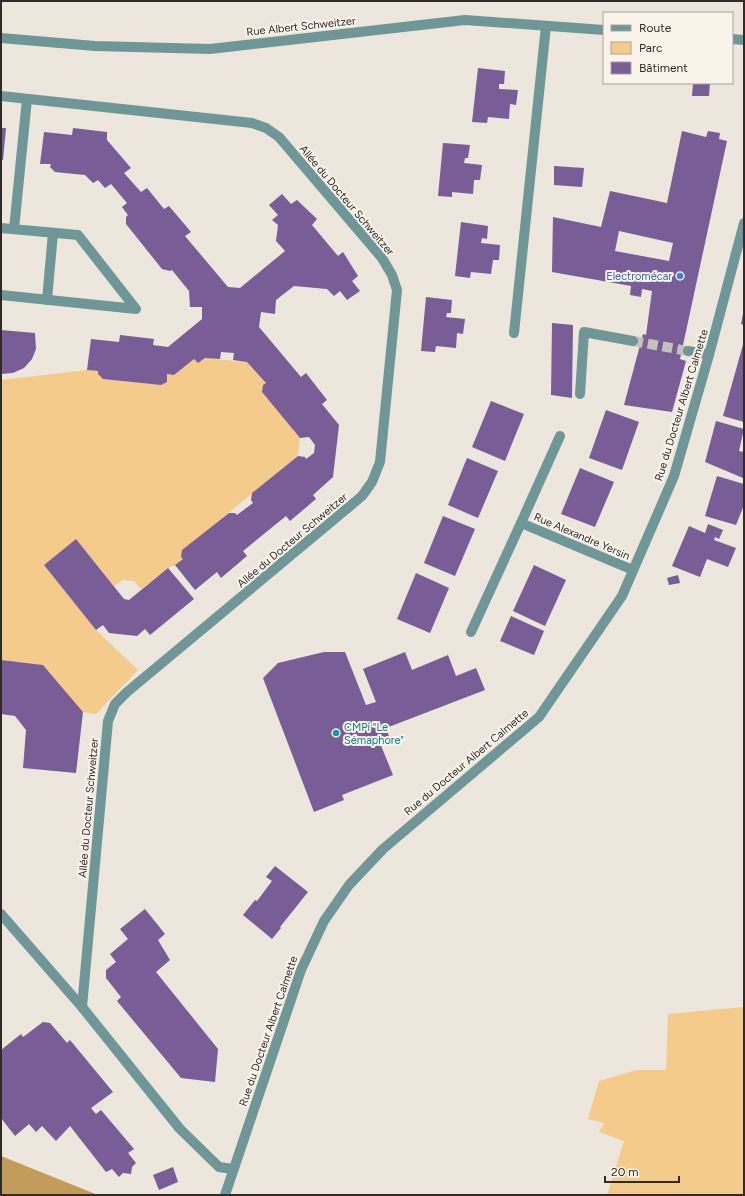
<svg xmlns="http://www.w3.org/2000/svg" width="745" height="1196" font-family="Figtree,sans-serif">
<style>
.green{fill:#f4cb8a}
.forest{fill:#c39c5c}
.building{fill:#785d97;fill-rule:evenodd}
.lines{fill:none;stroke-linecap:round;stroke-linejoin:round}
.minor-tunnel{stroke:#c6c1b9;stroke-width:10;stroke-dasharray:10 5;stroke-linecap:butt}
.minor{stroke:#709797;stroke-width:10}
.shop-dot{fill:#3f7fe0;stroke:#f9f3ea;stroke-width:1.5}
.culture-dot{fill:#0f9aa8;stroke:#f9f3ea;stroke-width:1.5}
.labels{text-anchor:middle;stroke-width:4;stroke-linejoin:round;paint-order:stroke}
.street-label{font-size:11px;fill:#2e2b28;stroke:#f9f3ea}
.shop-label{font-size:11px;fill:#366cbe;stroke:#f9f3ea;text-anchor:end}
.culture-label{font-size:11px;fill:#0d838f;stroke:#f9f3ea;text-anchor:start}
</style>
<rect width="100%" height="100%" fill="#ece6dd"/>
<g class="green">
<polygon points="205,358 247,362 266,383 263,385 262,392 300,438 298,456 183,550 181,557 183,559 175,565 168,568 141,589 134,581 123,580 114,586 76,539 44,565 96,630 138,670 96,714 83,712 43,665 1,660 1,380 87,370 98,371 98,374 103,379 161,385 166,382 167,374 174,375 194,359 198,363"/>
<polygon points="744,1007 744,1195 607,1195 624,1141 599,1132 604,1123 588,1119 599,1081 637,1070 666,1070 668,1014"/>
</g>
<polygon class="forest" points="1,1156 98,1195 1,1195"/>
<g class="building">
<polygon points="478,68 505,71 504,84 499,84 499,89 518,90 516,105 510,104 509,119 488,117 487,123 472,122"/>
<polygon points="693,83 710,83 709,96 692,96"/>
<polygon points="1,128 6,128 3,160 1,160"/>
<polygon points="73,128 107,132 107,140 131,168 124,173 141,192 147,188 164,209 169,206 191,232 185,236 228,287 240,288 285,251 276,241 278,225 272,220 278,215 269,205 282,194 291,204 297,200 317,219 312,225 338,256 343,252 358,276 352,281 360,291 347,300 340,291 334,296 327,289 294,286 276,300 275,314 261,312 259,327 301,377 306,373 327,400 322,404 339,425 333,477 313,495 316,499 290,521 286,516 243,551 247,556 221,578 217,572 195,590 175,565 183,559 181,557 182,550 229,513 235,513 237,515 253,503 251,500 252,493 298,456 305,457 306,459 314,453 315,445 309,437 300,438 262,392 263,385 266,383 247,362 233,360 234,353 221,352 220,359 205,358 198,363 194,359 174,375 167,374 167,382 161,385 103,379 98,374 98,371 87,370 91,339 119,342 120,335 154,339 153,345 168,347 202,319 202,307 190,307 189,291 172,270 170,271 162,269 126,224 126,217 128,215 122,207 127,203 111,184 105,188 98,180 93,183 85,175 55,172 50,167 51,164 40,164 44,132 72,135"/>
<path d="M682,131l24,6 2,-6 12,2 -1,6 8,2 -47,218 6,2 -14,51 -48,-7 19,-71 3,1 6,-44 -10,-2 -1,8 -11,-2 1,-9 -79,-14 1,-55 48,10 9,-36 57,12zM619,231l54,12 -4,18 -54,-10z"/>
<polygon points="443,143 470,145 468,158 465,158 464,163 482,165 480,180 474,180 473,194 452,192 452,197 438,196"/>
<polygon points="554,166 584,168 582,187 554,185"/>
<polygon points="461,222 488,226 487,239 482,238 481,243 500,245 499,260 493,260 491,274 471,272 470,278 455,276"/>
<polygon points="426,297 452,300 451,313 447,313 446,317 465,319 463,334 457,333 456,348 436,346 435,352 421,351"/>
<polygon points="743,314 744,314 744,325 741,324"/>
<polygon points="552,323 573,325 572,398 551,395"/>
<polygon points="1,330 35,333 36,349 32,359 24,368 13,373 1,374"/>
<polygon points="744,341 744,422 723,416"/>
<polygon points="491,401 524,414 505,461 472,447"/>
<polygon points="606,410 639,422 622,470 589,458"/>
<polygon points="716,421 744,429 739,451 744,452 743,478 705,462"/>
<polygon points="467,458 498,471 478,518 448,505"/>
<polygon points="580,468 614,482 595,527 561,514"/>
<polygon points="717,476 744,484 744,505 736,525 705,516"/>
<polygon points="443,516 475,529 455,576 424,563"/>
<polygon points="708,524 723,530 719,539 715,537 714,540 736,548 728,567 707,559 700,577 672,566 689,526 705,533"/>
<polygon points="76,539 124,599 129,600 168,568 194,599 150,635 145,629 137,636 109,633 103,625 96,630 44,565"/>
<polygon points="534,565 566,580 545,626 513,611"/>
<polygon points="416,573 449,588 430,633 397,619"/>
<polygon points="678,575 680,583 669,585 667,578"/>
<polygon points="511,616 544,631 534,655 500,641"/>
<polygon points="324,652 345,652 366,705 376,702 363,669 405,652 412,670 448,655 456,676 476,668 485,690 386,728 390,739 380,743 393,775 342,795 344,800 314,812 263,678 278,663"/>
<polygon points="1,660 43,665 83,712 76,773 23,768 26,730 15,716 1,714"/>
<polygon points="275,866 308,892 280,927 281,928 272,939 243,915 255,900 257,901 272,881 266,877"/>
<polygon points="145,909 165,934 158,940 170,960 156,972 218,1049 215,1082 181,1078 117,1001 121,997 106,978 106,970 116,962 110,954 128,939 120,929"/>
<polygon points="43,1022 50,1023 67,1043 70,1040 113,1092 91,1108 96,1114 101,1110 134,1149 128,1153 136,1163 132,1167 131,1174 123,1173 119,1177 112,1169 106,1172 70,1126 56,1141 42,1126 36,1132 29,1124 15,1136 1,1118 1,1050 21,1034 23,1037"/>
<polygon points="173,1167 178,1182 159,1190 153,1175"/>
</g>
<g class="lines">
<polyline class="minor-tunnel" points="633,341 688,351"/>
<g class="minor">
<polyline points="1,38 95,46 210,49 465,20 604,30"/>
<polyline points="732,39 744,40"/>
<polyline points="1,96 252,123 266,128 279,137 382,258 392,275 397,290 380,462 372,482 362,496 127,692 115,704 108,721 82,1007 180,1129 219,1167 233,1169"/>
<polyline points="1,228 78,235 136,309 1,295"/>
<polyline points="14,229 27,99"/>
<polyline points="47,300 53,233"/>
<polyline points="514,333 546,26"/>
<polyline points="688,351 709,355"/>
<polyline points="580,394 584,332 633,341"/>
<polyline points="560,436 521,523 633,570"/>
<polyline points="471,632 521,523"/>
<polyline points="1,914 82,1007"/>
<polyline points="225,1195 301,970 324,921 349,885 383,849 539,717 622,596 674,476 709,355 744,223"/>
</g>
</g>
<circle class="shop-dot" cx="680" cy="276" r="4"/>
<circle class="culture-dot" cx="336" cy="733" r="4"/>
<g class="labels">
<g class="street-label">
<text transform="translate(301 26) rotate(-6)" y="4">Rue Albert Schweitzer</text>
<text transform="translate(347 200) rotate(50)" y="4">Allée du Docteur Schweitzer</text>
<text transform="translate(681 405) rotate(-73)" y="4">Rue du Docteur Albert Calmette</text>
<text transform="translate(582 536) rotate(23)" y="4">Rue Alexandre Yersin</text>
<text transform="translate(292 540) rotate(-40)" y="4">Allée du Docteur Schweitzer</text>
<text transform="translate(466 762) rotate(-40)" y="4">Rue du Docteur Albert Calmette</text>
<text transform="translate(88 808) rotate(-85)" y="4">Allée du Docteur Schweitzer</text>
<text transform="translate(268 1031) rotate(-71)" y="4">Rue du Docteur Albert Calmette</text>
</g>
<g class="shop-label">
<text x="672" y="280">Electromécar</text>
</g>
<g class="culture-label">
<text x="344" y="731">CMPi "Le<tspan x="344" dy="13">Sémaphore"</tspan></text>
</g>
</g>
<rect width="745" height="1196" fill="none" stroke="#2e2b28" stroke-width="4"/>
<rect x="603" y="12" width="130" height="72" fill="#f9f3ea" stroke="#a8a39c"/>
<rect x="611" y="25" width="20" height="6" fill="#709797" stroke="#a8a39c"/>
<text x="639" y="32" font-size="12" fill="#2e2b28">Route</text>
<rect x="611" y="42" width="20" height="12" fill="#f4cb8a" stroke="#a8a39c"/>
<text x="639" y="52" font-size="12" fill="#2e2b28">Parc</text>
<rect x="611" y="62" width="20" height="12" fill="#785d97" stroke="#a8a39c"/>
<text x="639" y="72" font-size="12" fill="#2e2b28">Bâtiment</text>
<path d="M605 1176v6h74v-6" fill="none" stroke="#2e2b28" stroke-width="2"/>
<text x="611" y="1176" font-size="12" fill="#2e2b28" stroke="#f9f3ea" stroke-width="3" paint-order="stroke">20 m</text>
</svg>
